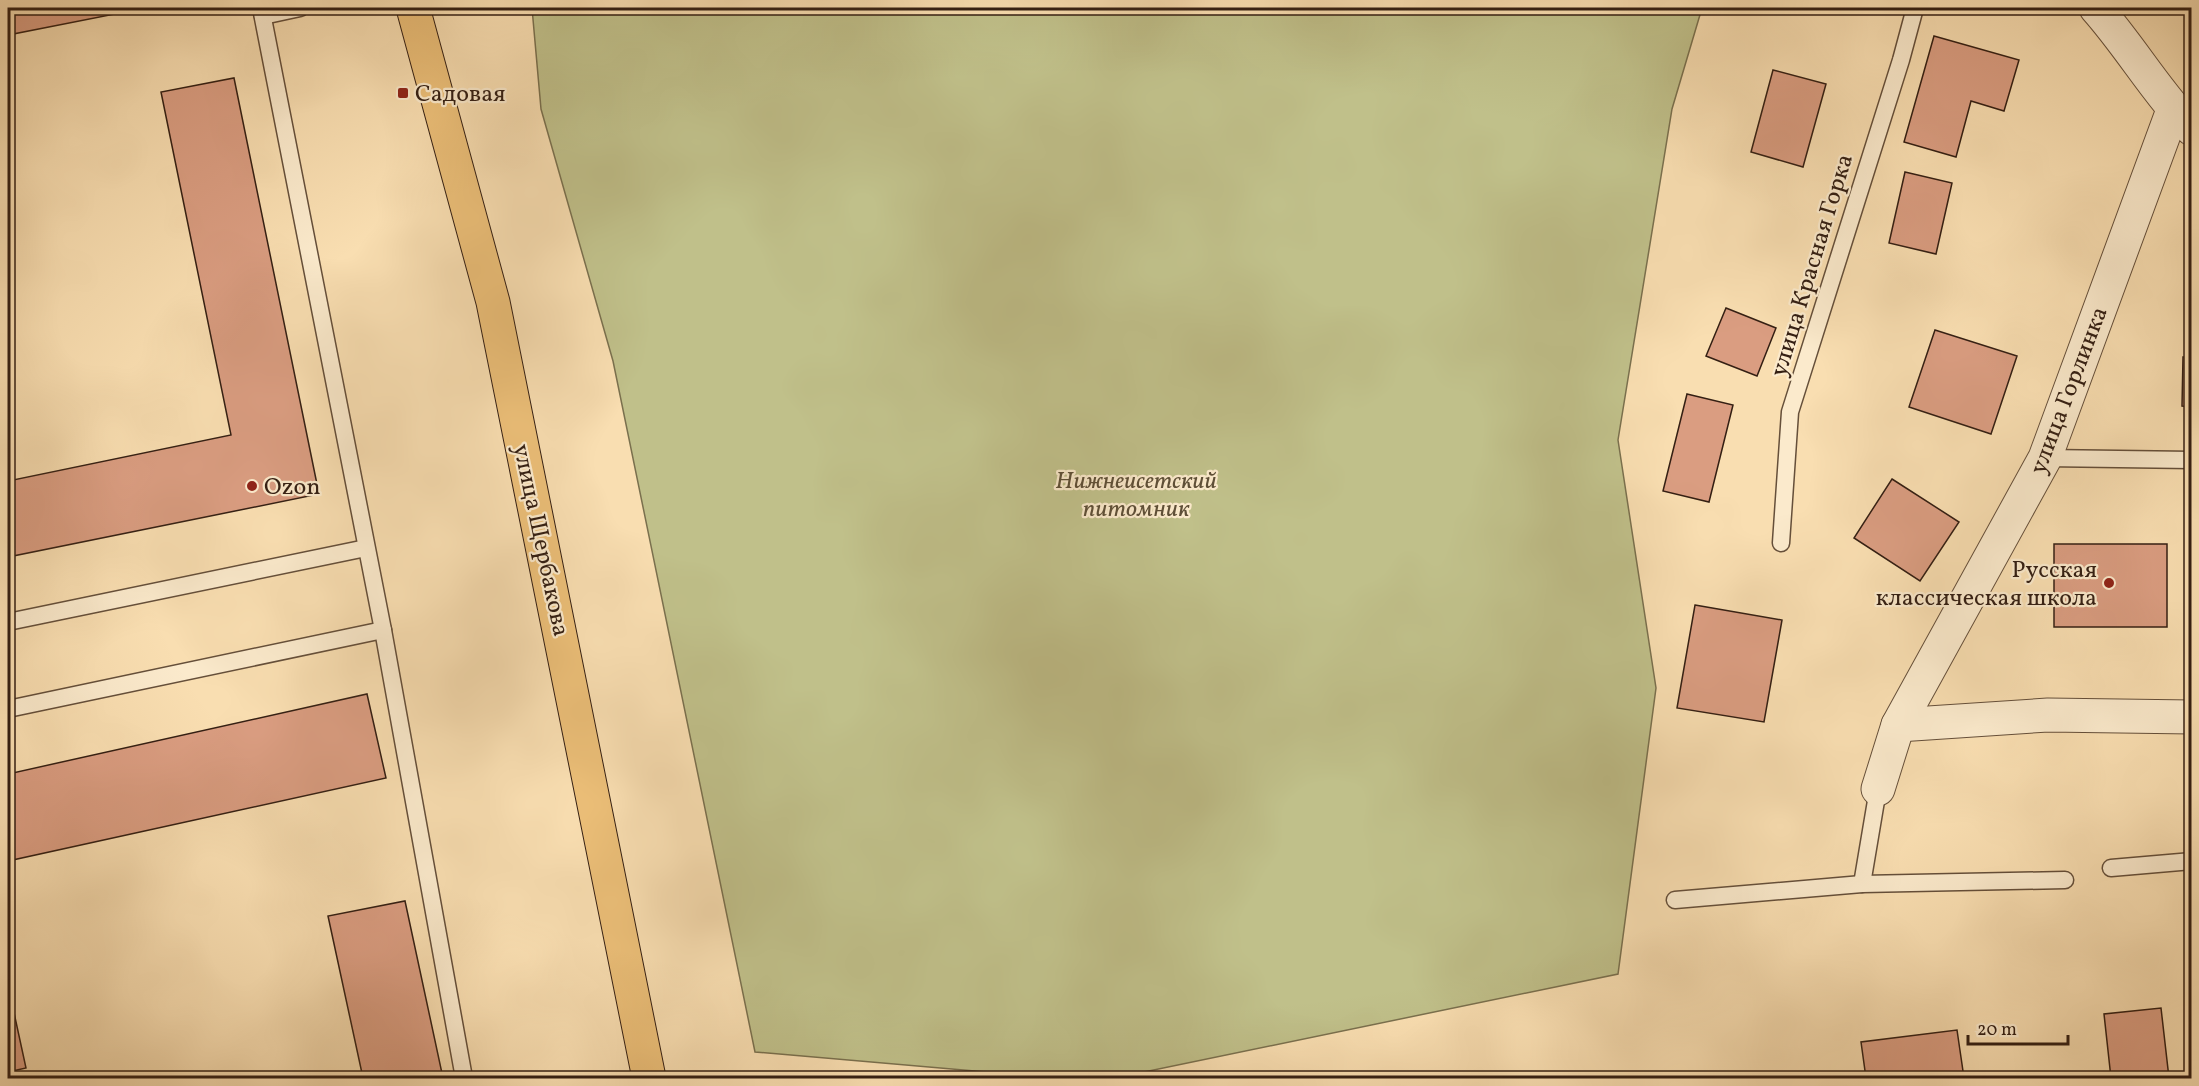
<svg xmlns="http://www.w3.org/2000/svg" width="2199" height="1086" font-family="Vollkorn,serif">
<style>
.green{fill:#c0c08a;stroke:#7a704e;stroke-width:1.5}
.building{fill:#da9d81;stroke:#341f13;stroke-width:1.5}
.lines{fill:none;stroke-linecap:round;stroke-linejoin:round}
.service-casing{stroke:#654f3a;stroke-width:19}
.minor-casing{stroke:#654f3a;stroke-width:35}
.primary-casing{stroke:#341f13;stroke-width:35}
.service{stroke:#fbeacc;stroke-width:16}
.minor{stroke:#fbeacc;stroke-width:33}
.primary{stroke:#ecbf78;stroke-width:33}
.poi-dot{fill:#8f2418;stroke:#fbeacc;stroke-width:2}
.labels{text-anchor:middle;stroke-width:4.5;stroke-linejoin:round;paint-order:stroke}
.poi-label{font-size:24px;fill:#341f13;stroke:#fbeacc;text-anchor:start}
.street-label{font-size:24px;fill:#341f13;stroke:#fbeacc}
.park-label{font-size:24px;font-style:italic;fill:#5e4f37;stroke:#fbeacc}
</style>
<rect width="100%" height="100%" fill="#f9deb1"/>
<filter id="stains"><feTurbulence type="fractalNoise" baseFrequency=".00333" numOctaves="4"/><feColorMatrix values="0 0 0 0 .2 0 0 0 0 .09 0 0 0 0 .02 0 0 0 .5 -.17"/></filter>
<radialGradient id="worn" r=".72"><stop offset=".6" stop-color="#630" stop-opacity="0"/><stop offset="1" stop-color="#630" stop-opacity=".3"/></radialGradient>
<polygon class="green" points="532,8 1702,8 1672,109 1618,440 1656,688 1618,974 1115,1078 1057,1078 755,1052 613,361 541,109"/>
<g class="building">
<polygon points="8,8 114,8 115,14 8,35"/>
<polygon points="1934,36 2019,60 2004,111 1971,101 1956,157 1904,142"/>
<polygon points="1773,70 1826,84 1803,167 1751,152"/>
<polygon points="234,78 319,494 8,557 8,481 231,435 161,92"/>
<polygon points="1905,172 1952,183 1936,254 1889,243"/>
<polygon points="1726,308 1776,328 1757,376 1706,356"/>
<polygon points="1935,330 2017,356 1991,434 1909,407"/>
<polygon points="2183,357 2192,357 2192,407 2182,406"/>
<polygon points="1687,394 1733,405 1709,502 1663,491"/>
<polygon points="1892,479 1959,522 1920,581 1854,538"/>
<rect x="2054" y="544" width="113" height="83"/>
<polygon points="1695,605 1782,620 1764,722 1677,708"/>
<polygon points="367,694 386,778 8,861 8,774"/>
<polygon points="405,901 443,1078 363,1078 328,916"/>
<polygon points="8,985 26,1068 8,1072"/>
<polygon points="2161,1008 2169,1078 2111,1078 2104,1014"/>
<polygon points="1957,1030 1964,1078 1866,1078 1861,1042"/>
</g>
<g class="lines">
<defs>
<g id="service">
<polyline points="261,8 383,630 464,1078"/>
<polyline points="263,16 300,8"/>
<polyline points="2045,458 2192,460"/>
<polyline points="1781,543 1790,412 1901,60 1915,8"/>
<polyline points="8,622 366,548"/>
<polyline points="8,709 383,630"/>
<polyline points="2111,868 2192,861"/>
<polyline points="1862,884 1878,789"/>
<polyline points="1675,900 1862,884 2065,880"/>
</g>
<g id="minor">
<path d="M2096,8c34,38 60,84 96,121"/>
<polyline points="1898,725 2048,715 2192,717"/>
<polyline points="1878,789 1898,725 2045,458 2173,110"/>
</g>
<polyline id="primary" points="413,8 493,302 649,1078"/>
</defs>
<use href="#service" class="service-casing"/>
<use href="#minor" class="minor-casing"/>
<use href="#primary" class="primary-casing"/>
<use href="#service" class="service"/>
<use href="#minor" class="minor"/>
<use href="#primary" class="primary"/>
</g>
<g class="poi-dot">
<rect x="397" y="87" width="12" height="12" rx="3"/>
<circle cx="252" cy="486" r="6"/>
<circle cx="2109" cy="583" r="6"/>
</g>
<g class="labels">
<g class="poi-label">
<text x="415" y="101">Садовая</text>
<text x="264" y="494">Ozon</text>
<text x="2097" y="577" text-anchor="end">Русская<tspan x="2097" dy="28">классическая школа</tspan></text>
</g>
<g class="street-label">
<text transform="translate(1811 265) rotate(-73)" y="8">улица Красная Горка</text>
<text transform="translate(2068 390) rotate(-69)" y="8">улица Горлинка</text>
<text transform="translate(542 540) rotate(78)" y="8">улица Щербакова</text>
</g>
<g class="park-label">
<text x="1136" y="488">Нижнеисетский<tspan x="1136" dy="28">питомник</tspan></text>
</g>
</g>
<rect width="2199" height="1086" fill="none" stroke="#f9deb1" stroke-width="30"/>
<rect x="9" y="9" width="2181" height="1068" fill="none" stroke="#341f13" stroke-width="3"/>
<rect x="15" y="15" width="2169" height="1056" fill="none" stroke="#341f13" stroke-width="1.5"/>
<path d="M1968 1035v9h100v-9" fill="none" stroke="#341f13" stroke-width="3"/>
<text x="1977" y="1035" font-size="18" fill="#341f13" stroke="#fbeacc" stroke-width="4.5" paint-order="stroke">20 m</text>
<rect width="100%" height="100%" filter="url(#stains)"/>
<rect width="100%" height="100%" fill="url(#worn)"/>
</svg>
